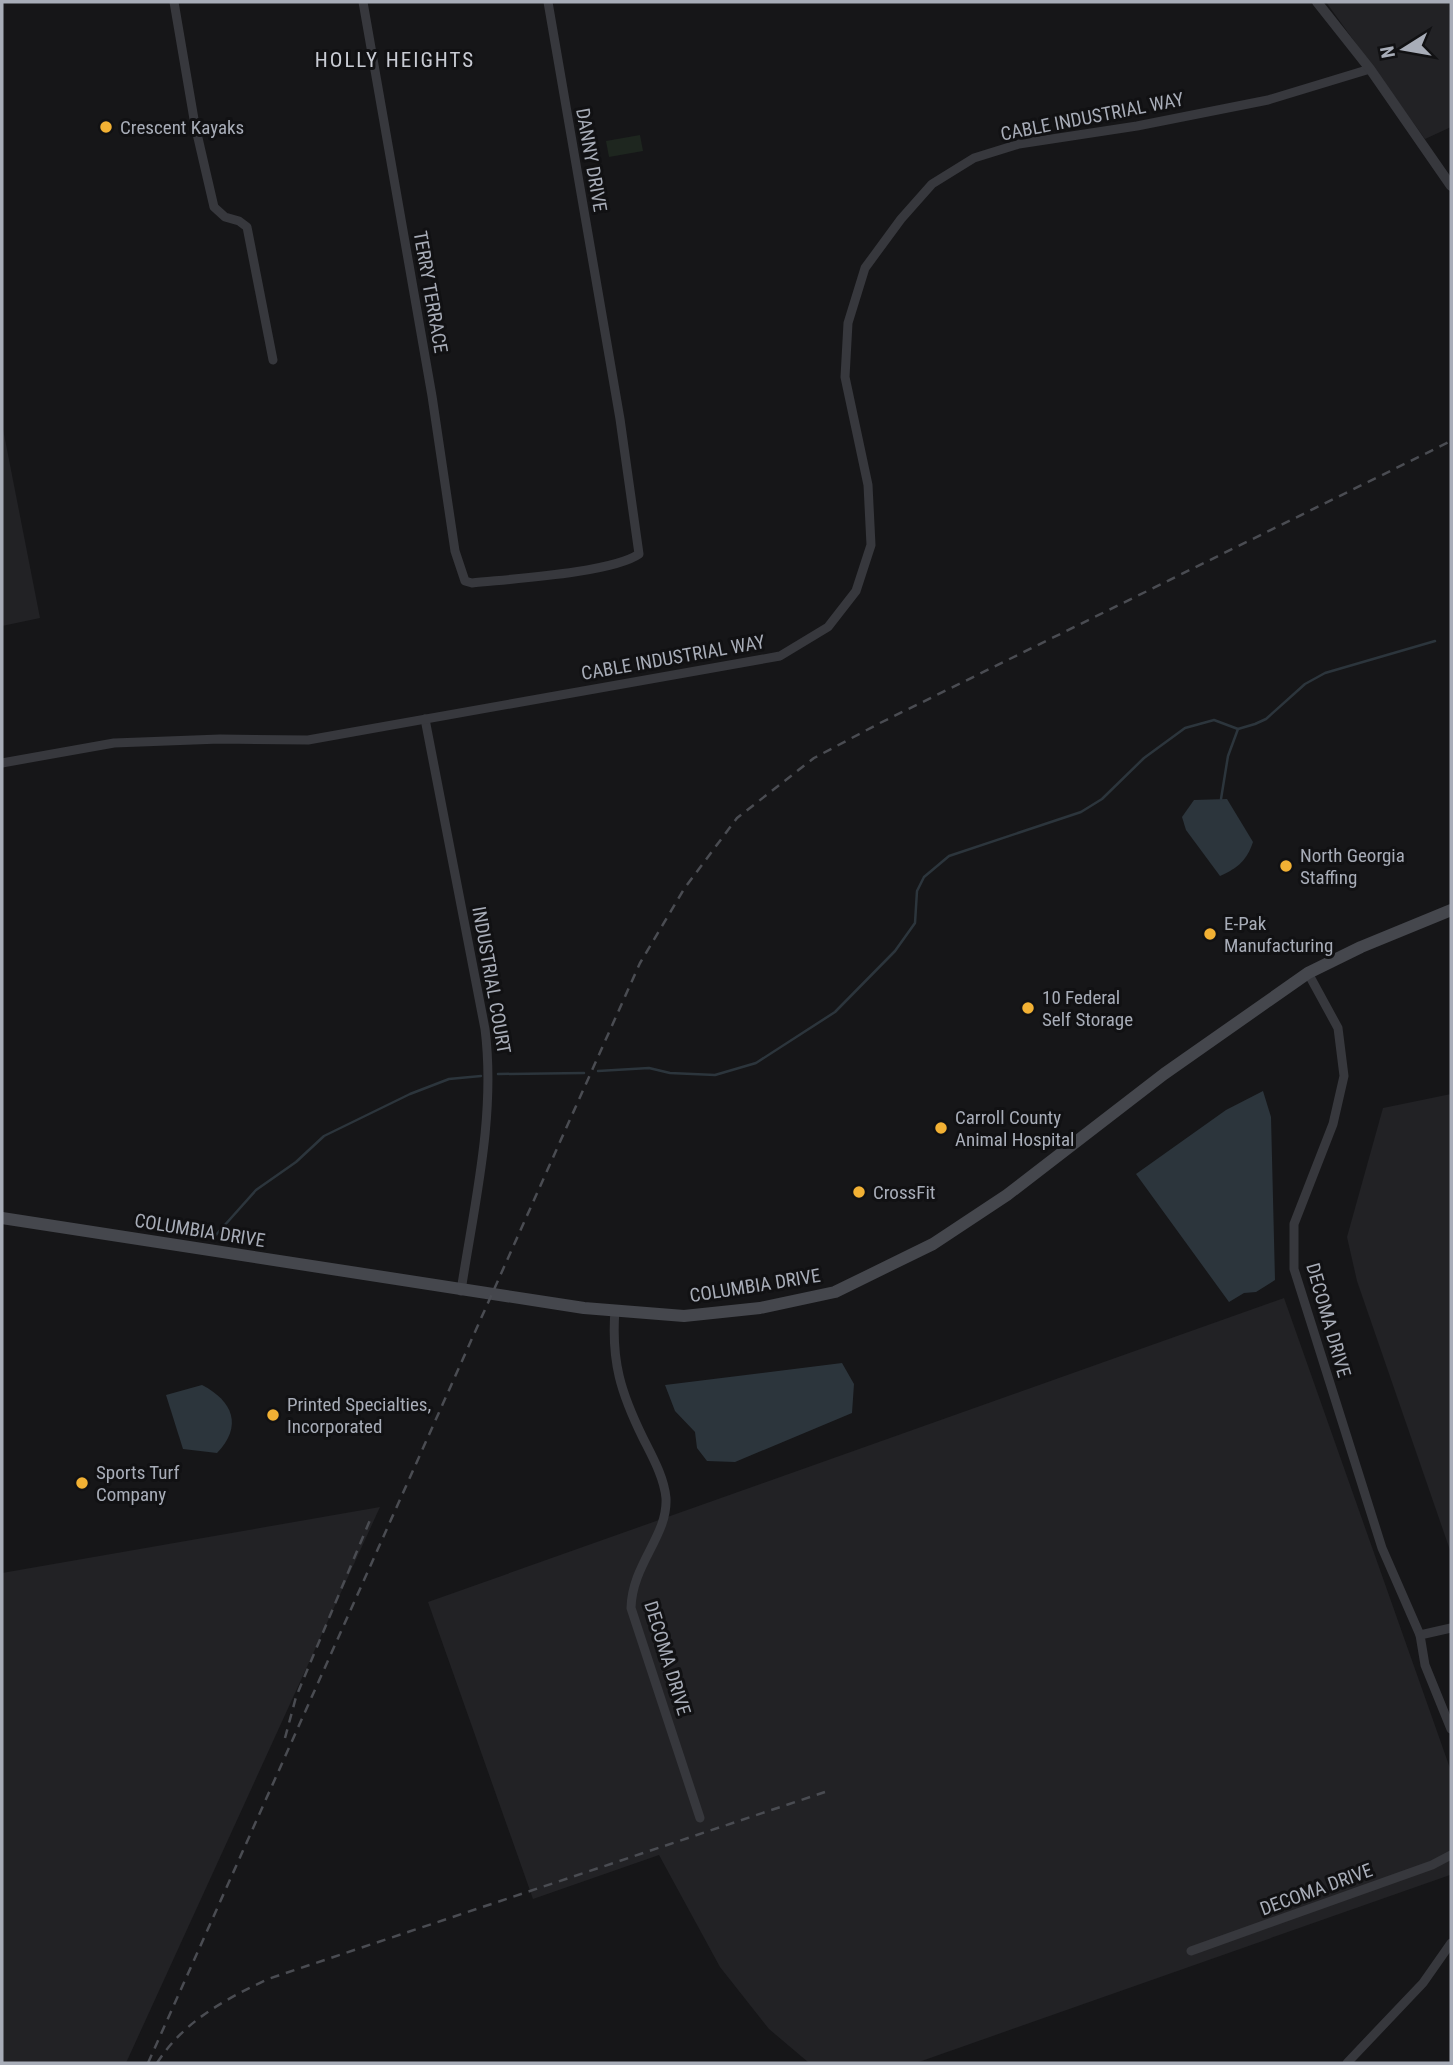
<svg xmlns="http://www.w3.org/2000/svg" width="1453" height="2065" font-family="'Roboto Condensed',sans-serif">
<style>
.built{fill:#222225}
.green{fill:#1e261f}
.water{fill:#2c353c}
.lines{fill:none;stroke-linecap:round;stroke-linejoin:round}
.stream{stroke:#2c353c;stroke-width:2.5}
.minor{stroke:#37383d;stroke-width:9}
.tertiary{stroke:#37383d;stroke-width:10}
.secondary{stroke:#45474d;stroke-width:12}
.rail{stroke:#4a4c52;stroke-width:2.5;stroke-dasharray:9 7;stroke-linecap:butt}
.poi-dot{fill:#f2b134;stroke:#111113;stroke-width:2.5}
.labels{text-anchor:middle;stroke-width:6;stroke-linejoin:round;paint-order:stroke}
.street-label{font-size:19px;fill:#a8adb8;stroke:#111113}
.poi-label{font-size:19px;fill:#a8adb8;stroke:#111113;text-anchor:start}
.neighbourhood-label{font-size:21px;letter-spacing:2px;fill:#c9ccd4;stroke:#111113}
</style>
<rect width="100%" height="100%" fill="#161618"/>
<g class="built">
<polygon points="1326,2 1449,2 1451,127 1425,139"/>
<polygon points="2,424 40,618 2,626"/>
<polygon points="1451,1094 1451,1553 1357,1281 1347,1237 1383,1108"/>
<polygon points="1284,1298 1451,1771 1450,1875 916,2063 808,2062 769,2029 720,1967 659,1855 533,1899 428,1602"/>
<polygon points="380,1507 126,2063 2,2063 2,1573"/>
</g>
<polygon class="green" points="640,135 643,151 609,157 606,141"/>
<g class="water">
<path d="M1227,799l26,43c-6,18 -15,26 -33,34l-34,-46 -4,-13 12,-17z"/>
<polygon points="1263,1091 1271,1117 1275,1280 1256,1292 1244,1293 1229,1302 1136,1174 1226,1110"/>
<polygon points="842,1363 854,1384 852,1413 735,1462 707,1461 697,1448 695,1432 675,1411 665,1385"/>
<path d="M202,1385c31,16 41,41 15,68l-34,-4 -17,-54z"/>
</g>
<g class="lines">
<g class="stream">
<polyline points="1221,799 1228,756 1238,729"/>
<polyline points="598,1071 649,1068 670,1073 715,1075 756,1063 835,1012 895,951 915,923 917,891 924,877 949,856 1081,812 1102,799 1144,758 1185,728 1214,720 1238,729 1255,724 1266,719 1305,684 1325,673 1435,641"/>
<polyline points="498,1074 584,1073"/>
<polyline points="215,1236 256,1190 296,1162 324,1136 410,1094 449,1079 481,1076"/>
</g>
<g class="minor">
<polyline points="174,2 195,125 214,207 225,217 239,221 247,227 273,360"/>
<path d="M363,2l69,394 23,155 10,30 7,2c37,-4 140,-10 167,-29l-19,-135 -72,-417"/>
<path d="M425,719l60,310c11,87 -11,176 -24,262"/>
<polyline points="2,763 114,743 220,739 308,740 780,656 828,627 856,591 871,545 868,485 845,377 848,323 865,268 901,219 932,184 974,158 1019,144 1137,126 1268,100 1370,69"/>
<polyline points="1308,973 1338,1028 1344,1076 1333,1124 1294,1224 1294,1269 1382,1548 1420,1635"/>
<path d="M615,1310c-4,52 6,83 28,128 9,18 21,39 23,60 2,38 -34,66 -35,110l69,210"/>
<polyline points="1451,1628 1420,1635 1425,1665 1451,1729"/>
<polyline points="1191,1951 1432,1865 1451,1855"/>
<polyline points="1347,2063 1423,1983 1451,1943"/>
</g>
<polyline class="tertiary" points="1317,2 1370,69 1451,186"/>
<polyline class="secondary" points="2,1218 584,1308 684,1316 760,1308 835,1292 933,1244 1007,1195 1164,1074 1308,973 1361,947 1451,910"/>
<g class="rail">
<polyline points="285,1738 296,1697 370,1520"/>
<polyline points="148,2063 640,963 684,889 737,818 814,758 880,723 1451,441"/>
<path d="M157,2063c27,-42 67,-63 111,-84l557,-187"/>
</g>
</g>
<g class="poi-dot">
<circle cx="106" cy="127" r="7"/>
<circle cx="1286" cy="866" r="7"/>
<circle cx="1210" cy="934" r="7"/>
<circle cx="1028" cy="1008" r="7"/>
<circle cx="941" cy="1128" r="7"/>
<circle cx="859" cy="1192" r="7"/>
<circle cx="273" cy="1415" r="7"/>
<circle cx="82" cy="1483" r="7"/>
</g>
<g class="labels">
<g class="street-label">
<text transform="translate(1092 116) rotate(-11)" y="7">CABLE INDUSTRIAL WAY</text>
<text transform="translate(592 160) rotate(80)" y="7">DANNY DRIVE</text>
<text transform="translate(431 292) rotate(80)" y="7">TERRY TERRACE</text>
<text transform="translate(673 657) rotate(-10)" y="7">CABLE INDUSTRIAL WAY</text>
<text transform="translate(492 980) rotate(80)" y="7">INDUSTRIAL COURT</text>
<text transform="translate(200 1230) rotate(9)" y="7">COLUMBIA DRIVE</text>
<text transform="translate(755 1285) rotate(-9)" y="7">COLUMBIA DRIVE</text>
<text transform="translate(1329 1320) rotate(74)" y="7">DECOMA DRIVE</text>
<text transform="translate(668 1658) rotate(73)" y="7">DECOMA DRIVE</text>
<text transform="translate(1316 1889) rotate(-20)" y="7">DECOMA DRIVE</text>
</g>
<g class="poi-label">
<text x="120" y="134">Crescent Kayaks</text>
<text x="1300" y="862">North Georgia<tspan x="1300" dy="22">Staffing</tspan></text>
<text x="1224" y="930">E-Pak<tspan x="1224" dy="22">Manufacturing</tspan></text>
<text x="1042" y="1004">10 Federal<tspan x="1042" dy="22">Self Storage</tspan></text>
<text x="955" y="1124">Carroll County<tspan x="955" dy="22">Animal Hospital</tspan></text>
<text x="873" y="1199">CrossFit</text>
<text x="287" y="1411">Printed Specialties,<tspan x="287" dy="22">Incorporated</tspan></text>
<text x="96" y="1479">Sports Turf<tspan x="96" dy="22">Company</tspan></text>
</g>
<g class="neighbourhood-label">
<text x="395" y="67">HOLLY HEIGHTS</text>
</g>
</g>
<rect width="1453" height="2065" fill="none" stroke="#a8adb8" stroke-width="7"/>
<g transform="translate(1404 49) rotate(259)" stroke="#111113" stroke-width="5" paint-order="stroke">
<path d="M0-5L12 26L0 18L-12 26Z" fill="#a8adb8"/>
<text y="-10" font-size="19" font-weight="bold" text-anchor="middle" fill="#a8adb8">N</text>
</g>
</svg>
